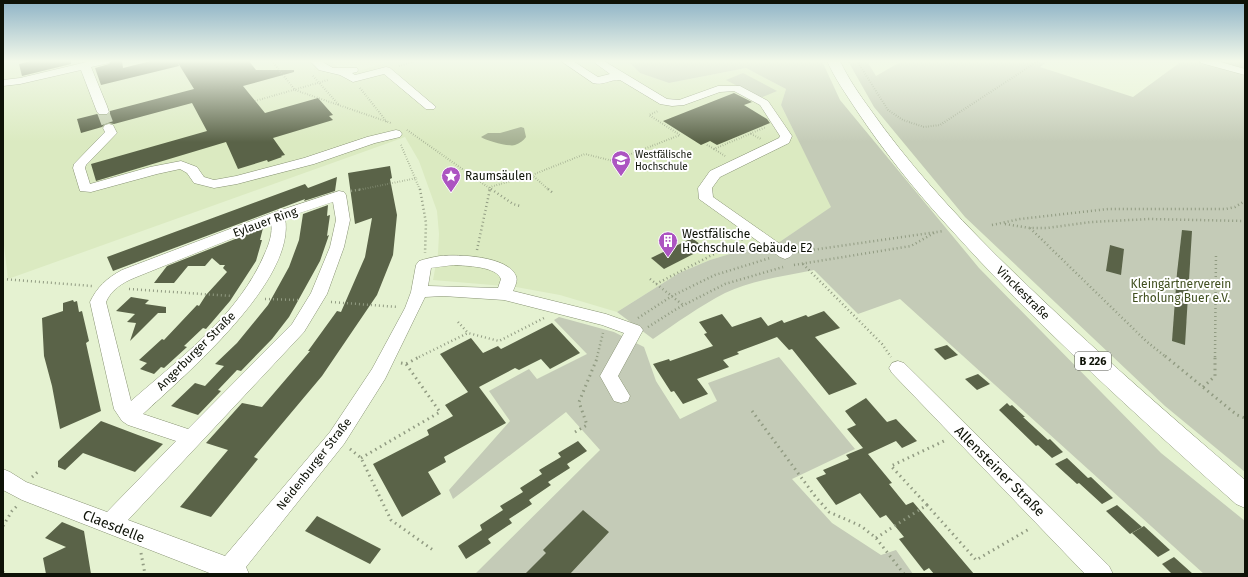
<svg xmlns="http://www.w3.org/2000/svg" width="1248" height="577" font-family="'Fira Sans',sans-serif">
<style>
.built{fill:#dbeac1}
.green{fill:#c4cbb7}
.water{fill:#a7b294}
.building{fill:#5a6348}
.lines{fill:none;stroke-linecap:round;stroke-linejoin:round}
.minor-tunnel{stroke:#c5d0b3;stroke-width:12;stroke-dasharray:12 6;stroke-linecap:butt}
.minor-casing{stroke:#889374;stroke-width:1}
.major-casing{stroke:#889374;stroke-width:1}
.path-far2{stroke:#919b82;stroke-width:2;stroke-dasharray:0.5 2;stroke-linecap:butt}
.path-far1{stroke:#919b82;stroke-width:2.5;stroke-dasharray:1 3;stroke-linecap:butt}
.path{stroke:#919b82;stroke-width:3;stroke-dasharray:1.5 4;stroke-linecap:butt}
.minor{fill:#fff;fill-rule:evenodd}
.major{fill:#fff;fill-rule:evenodd}
.labels{text-anchor:middle;stroke-width:4;stroke-linejoin:round;paint-order:stroke}
.far-poi-label{font-size:10px;fill:#0e1207;stroke:#fff;text-anchor:start}
.shield{fill:#fff;stroke:#565951;stroke-width:1}
.shield-label{font-size:11px;font-weight:bold;fill:#0e1207}
.poi-label{font-size:12px;fill:#0e1207;stroke:#fff;text-anchor:start}
.street-label{font-size:12px;fill:#0e1207;stroke:#fff}
.park-label{font-size:12px;fill:#415020;stroke:#fff}
.near-street-label{font-size:14px;fill:#0e1207;stroke:#fff}
</style>
<rect width="100%" height="100%" fill="#e5f2d1"/>
<polygon class="built" points="3,61 331,61 345,75 392,61 628,61 640,73 669,83 746,68 786,89 781,105 832,207 778,243 743,250 710,260 679,273 617,312 560,295 516,287 433,280 438,253 439,234 437,211 419,161 405,137 8,279 3,237"/>
<g class="green">
<path d="M628,61h194l18,39 139,168 182,185 84,68v53h-41l-304,-275 -42,15 -44,-44c-29,6 -61,10 -89,23 -25,13 -49,30 -72,46l-36,-27 62,-39 31,-13 33,-10 35,-7 53,-36 -50,-102 5,-16 -40,-21 -77,15 -29,-10z"/>
<polygon points="848,61 867,61 876,76 902,61 1048,61 1040,67 1133,97 1182,61 1245,61 1245,472 1165,406 965,217 874,107"/>
<polygon points="743,73 777,91 760,98 726,80"/>
<polygon points="559,317 614,332 644,347 656,381 680,419 717,401 708,383 779,357 855,449 792,479 832,523 881,555 896,550 913,574 475,574 600,450 566,412 453,499 449,490 510,421 489,391 529,369 537,379 587,354 554,320"/>
</g>
<path class="water" d="M521,127l3,1 2,9c-3,4 -6,6 -11,8 -5,2 -29,-4 -34,-8l7,-4h12z"/>
<g class="building">
<polygon points="31,61 71,61 71,64 22,76 19,64"/>
<polygon points="111,61 122,61 123,68 151,61 249,61 256,70 294,70 294,72 243,86 265,113 318,98 333,115 329,116 333,120 273,138 285,155 281,156 282,157 268,162 267,160 238,169 226,142 96,181 91,164 207,131 192,103 114,124 109,123 105,124 102,127 81,133 77,119 97,114 107,116 110,113 110,111 194,89 178,63 179,66 101,85 95,68 109,64"/>
<polygon points="734,93 752,102 744,105 767,119 770,123 717,145 710,141 701,145 663,121"/>
<polygon points="390,166 392,178 390,179 397,215 393,255 377,295 322,376 254,457 258,459 211,517 180,507 228,450 206,443 242,403 262,407 310,351 308,351 337,311 341,312 365,257 372,218 355,224 348,173"/>
<polygon points="337,177 335,191 304,201 305,199 113,271 107,257 305,184 308,188"/>
<polygon points="328,205 327,216 330,215 327,236 329,235 320,261 289,317 272,339 241,371 237,370 218,390 221,391 198,415 171,406 195,383 205,386 224,366 215,364 237,343 268,305 289,267 299,240 303,214"/>
<polygon points="263,228 260,240 262,240 256,261 230,301 206,329 203,328 184,346 187,347 164,368 161,367 154,374 140,369 147,363 139,360 162,339 164,340 197,305 199,306 206,295 227,272 223,268 225,265 220,265 212,258 205,266 188,266 174,283 154,283 167,266"/>
<polygon points="1182,230 1192,231 1185,345 1172,341 1177,273"/>
<polygon points="692,238 705,248 664,269 651,258"/>
<polygon points="1110,245 1124,249 1121,275 1106,271"/>
<polygon points="131,297 149,300 145,304 166,307 166,313 158,313 130,341 136,323 127,322 135,314 116,311"/>
<polygon points="73,300 74,302 77,301 79,312 82,311 89,341 86,343 101,411 60,429 52,386 44,356 42,318 63,311 63,303"/>
<polygon points="824,311 840,328 815,337 857,384 829,395 792,349 789,350 777,337 737,352 739,354 723,360 729,367 697,379 708,394 683,404 674,391 671,392 653,364 669,359 670,361 713,346 704,334 707,333 699,322 722,314 732,327 761,317 768,326 782,320 784,323 806,315 808,317"/>
<polygon points="552,323 580,353 550,369 541,359 519,370 515,368 479,387 506,423 444,457 446,462 428,472 441,494 402,517 373,464 429,435 427,430 453,416 445,405 468,392 440,354 471,338 483,353 498,346 501,349"/>
<polygon points="947,345 958,355 945,360 934,349"/>
<polygon points="978,374 990,384 977,390 965,379"/>
<polygon points="866,398 887,422 896,419 917,441 902,448 896,441 868,454 892,483 889,484 906,505 913,502 974,574 934,574 929,568 924,571 899,539 904,537 886,515 880,518 860,493 836,505 816,478 826,474 823,470 849,459 846,455 863,448 847,429 856,425 845,411"/>
<polygon points="1007,403 1010,406 1012,405 1025,417 1023,417 1048,440 1050,439 1063,452 1052,458 1038,445 1036,446 999,410"/>
<polygon points="101,421 138,435 163,444 135,472 83,453 65,470 58,467 58,461"/>
<polygon points="578,441 587,451 567,464 570,468 548,482 551,485 529,500 532,504 509,519 512,523 488,539 491,543 466,559 458,546 482,530 480,525 503,510 500,506 523,492 520,488 542,474 539,470 561,457 558,453"/>
<polygon points="1067,458 1088,478 1091,477 1113,498 1102,504 1079,483 1077,484 1055,464"/>
<polygon points="1117,505 1142,527 1130,534 1106,511"/>
<polygon points="583,510 609,532 570,574 525,574 546,553 543,550"/>
<polygon points="317,516 381,549 370,564 305,531"/>
<polygon points="62,522 84,531 91,574 46,574 43,558 66,547 45,538"/>
<polygon points="1144,526 1170,550 1158,557 1132,533"/>
<polygon points="1174,557 1193,574 1172,574 1162,564"/>
</g>
<g class="lines">
<polyline class="minor-tunnel" points="103,112 109,128"/>
<defs>
<g id="minor">
<polygon points="91,61 110,61 109,63 91,67 107,106 109,112 107,114 99,114 97,112 81,70 20,84 3,86 3,80 20,78"/>
<polygon points="310,61 321,61 333,68 357,68 358,70 357,72 352,73 355,75 386,67 390,68 436,107 434,109 426,109 384,74 353,82 340,75 319,70"/>
<path d="M561,61h12l25,16 12,-3 -15,-11 1,-2h8l63,38 12,1 39,-14h22l28,15 24,35 -3,7 -69,34 -8,11 1,9 77,54 3,3 -3,3 -5,2 -5,-2 -81,-58 -1,-11 12,-17 69,-33 1,-2 -20,-31 -26,-14 -14,1 -36,13 -12,1 -12,-2 -40,-24c-9,-1 -18,6 -27,3z"/>
<polygon points="1200,61 1217,61 1245,69 1245,75 1201,63"/>
<polygon points="109,124 113,125 117,133 86,165 85,168 90,184 150,167 181,161 197,167 204,177 214,180 236,176 304,158 367,137 396,130 400,131 402,134 400,137 375,143 314,164 237,184 214,188 194,183 187,173 180,169 157,174 91,192 80,191 73,168 74,164 105,132 103,128 105,125"/>
<path d="M339,191l5,1 2,3 4,25 -6,27 -17,47 -23,38 -176,188 97,36 105,-124 42,-63 33,-61 6,-16 5,-27 3,-4c6,-2 14,-4 21,-5 18,-2 68,0 76,20 2,5 -1,10 -3,15l93,23 34,12 3,4 -25,46 12,20 -2,5 -7,2 -7,-2 -14,-25 24,-43 -22,-8 -98,-25 -61,-4 -18,1 -40,82 -41,65 -98,123 3,7h-37l-190,-74 -19,-10v-21l7,3 16,10 81,30 69,-71 -48,-16 -6,-4 -8,-12 -24,-107c7,-15 17,-24 32,-32l150,-57zM333,202l3,18 -6,27 -19,46 -19,31 -104,105 -45,-15c42,-39 154,-134 142,-196zM271,223c2,10 -2,21 -6,30 -26,62 -85,105 -134,148l-25,-99c5,-12 16,-19 28,-24zM454,265c12,1 42,1 47,14l-3,9 -70,-2 3,-18z"/>
<polygon points="898,361 904,363 1109,566 1113,574 1085,574 892,373 889,368 892,363"/>
</g>
<path id="major" d="M827,61h13c8,17 19,33 30,48 37,53 81,101 126,146 80,79 164,152 249,225v28l-9,-4c-101,-90 -201,-180 -291,-281 -32,-35 -62,-73 -88,-112 -11,-17 -22,-32 -30,-50z"/>
</defs>
<use href="#minor" class="minor-casing"/>
<use href="#major" class="major-casing"/>
<g class="path-far2">
<polyline points="272,61 295,90 391,123"/>
<polyline points="857,61 888,110 903,120 924,127 940,125 1038,61"/>
<polyline points="399,66 416,61"/>
<polyline points="313,76 339,105"/>
<polyline points="360,88 387,122"/>
<polyline points="255,101 328,80"/>
<polyline points="407,130 492,190"/>
<polyline points="751,134 761,139"/>
<polyline points="401,145 420,190"/>
<polyline points="707,145 714,149"/>
<polyline points="725,156 714,149 766,127"/>
<polyline points="532,175 549,190"/>
<polyline points="358,190 417,178"/>
<polyline points="489,190 490,187 532,175 585,154 613,161 680,135 649,115 658,111"/>
</g>
<g class="path-far1">
<polyline points="420,189 426,223 425,253"/>
<polyline points="491,189 513,204 520,206"/>
<polyline points="548,189 553,193"/>
<polyline points="351,191 363,189"/>
<polyline points="1005,224 1030,228 1047,228 1091,222 1150,219 1245,221"/>
<polyline points="992,225 1020,219 1108,209 1226,209 1235,207 1245,201"/>
<polyline points="1030,228 1146,341 1166,357"/>
<polyline points="477,250 490,189"/>
<polyline points="798,252 944,231"/>
<polyline points="803,264 882,344 891,357"/>
<polyline points="794,265 911,246 934,233"/>
<polyline points="3,279 92,286"/>
<polyline points="650,279 683,305"/>
<polyline points="656,284 743,239"/>
<polyline points="129,289 232,296"/>
<polyline points="265,299 298,300"/>
<polyline points="331,302 398,307"/>
<polyline points="638,318 672,296 715,275 770,258"/>
<polyline points="458,322 468,333"/>
<polyline points="648,327 678,308 725,284 783,267"/>
<polyline points="419,357 468,333 499,341 544,318"/>
<polyline points="597,357 603,333"/>
<polyline points="1215,357 1216,253"/>
</g>
<g class="path">
<polyline points="1165,356 1237,415 1245,418"/>
<polyline points="401,363 406,364 421,356"/>
<polyline points="1203,387 1215,376 1215,356"/>
<polyline points="752,411 815,496 829,512 861,526 876,538 904,574"/>
<polyline points="575,432 587,425 579,402 598,356"/>
<polyline points="350,449 361,458 391,520 433,550"/>
<polyline points="361,458 440,412 406,364"/>
<polyline points="32,477 40,470"/>
<polyline points="927,505 891,466 946,440"/>
<polyline points="3,526 12,511 18,505"/>
<polyline points="876,538 927,505 976,560 1031,528"/>
<polyline points="141,553 145,574"/>
<polyline points="3,571 3,574"/>
</g>
<use href="#minor" class="minor"/>
<use href="#major" class="major"/>
</g>
<linearGradient id="sky" x2="0" y2="1"><stop stop-color="#8eb3c6"/><stop offset="0.43" stop-color="#f3f9ea"/><stop offset="1" stop-color="#f3f9ea" stop-opacity="0"/></linearGradient>
<rect width="1248" height="142" fill="url(#sky)"/>
<defs>
<symbol id="university-pin" viewBox="-11 -11 22 30"><path d="M0 17L-7.5 6A9.5 9.5 0 1 1 7.5 6Z" fill="#ac54c1" stroke="#fff"/><path d="M0-5L7-2L0 1L-7-2ZM-4 1L0 2.5L4 1V4Q0 6-4 4Z" fill="#fff"/></symbol>
<symbol id="sight-pin" viewBox="-11 -11 22 30"><path d="M0 17L-7.5 6A9.5 9.5 0 1 1 7.5 6Z" fill="#ac54c1" stroke="#fff"/><path d="M0-6L1.8-2.2L6-1.7L2.9 1.2L3.7 5.4L0 3.3L-3.7 5.4L-2.9 1.2L-6-1.7L-1.8-2.2Z" fill="#fff"/></symbol>
<symbol id="building-pin" viewBox="-11 -11 22 30"><path d="M0 17L-7.5 6A9.5 9.5 0 1 1 7.5 6Z" fill="#ac54c1" stroke="#fff"/><path d="M-4-6H4V6H1V3H-1V6H-4ZM-2.5-4.3h1.7v1.8h-1.7ZM.8-4.3h1.7v1.8H.8ZM-2.5-1h1.7V.8h-1.7ZM.8-1h1.7V.8H.8Z" fill="#fff"/></symbol>
</defs>
<g fill-rule="evenodd">
<use href="#university-pin" x="610" y="149" width="22" height="30"/>
<use href="#sight-pin" x="440" y="165" width="22" height="30"/>
<use href="#building-pin" x="657" y="230" width="22" height="30"/>
</g>
<g class="labels">
<g class="far-poi-label">
<text x="635" y="158">Westfälische<tspan x="635" dy="12">Hochschule</tspan></text>
</g>
<rect class="shield" x="1075" y="352" width="36" height="18" rx="3"/>
<g class="shield-label">
<text x="1093" y="365">B 226</text>
</g>
<g class="poi-label">
<text x="465" y="180">Raumsäulen</text>
<text x="682" y="238">Westfälische<tspan x="682" dy="14">Hochschule Gebäude E2</tspan></text>
</g>
<g class="street-label">
<text transform="translate(265 222) rotate(-20)" y="4">Eylauer Ring</text>
<text transform="translate(1023 293) rotate(45)" y="4">Vinckestraße</text>
<text transform="translate(196 351) rotate(-45)" y="4">Angerburger Straße</text>
<text transform="translate(314 464) rotate(-52)" y="4">Neidenburger Straße</text>
</g>
<g class="park-label">
<text x="1181" y="288">Kleingärtnerverein<tspan x="1181" dy="14">Erholung Buer e.V.</tspan></text>
</g>
<g class="near-street-label">
<text transform="translate(1000 471) rotate(45)" y="5">Allensteiner Straße</text>
<text transform="translate(114 526) rotate(22)" y="5">Claesdelle</text>
</g>
</g>
<rect width="1248" height="577" fill="none" stroke="#0e1207" stroke-width="8"/>
</svg>
